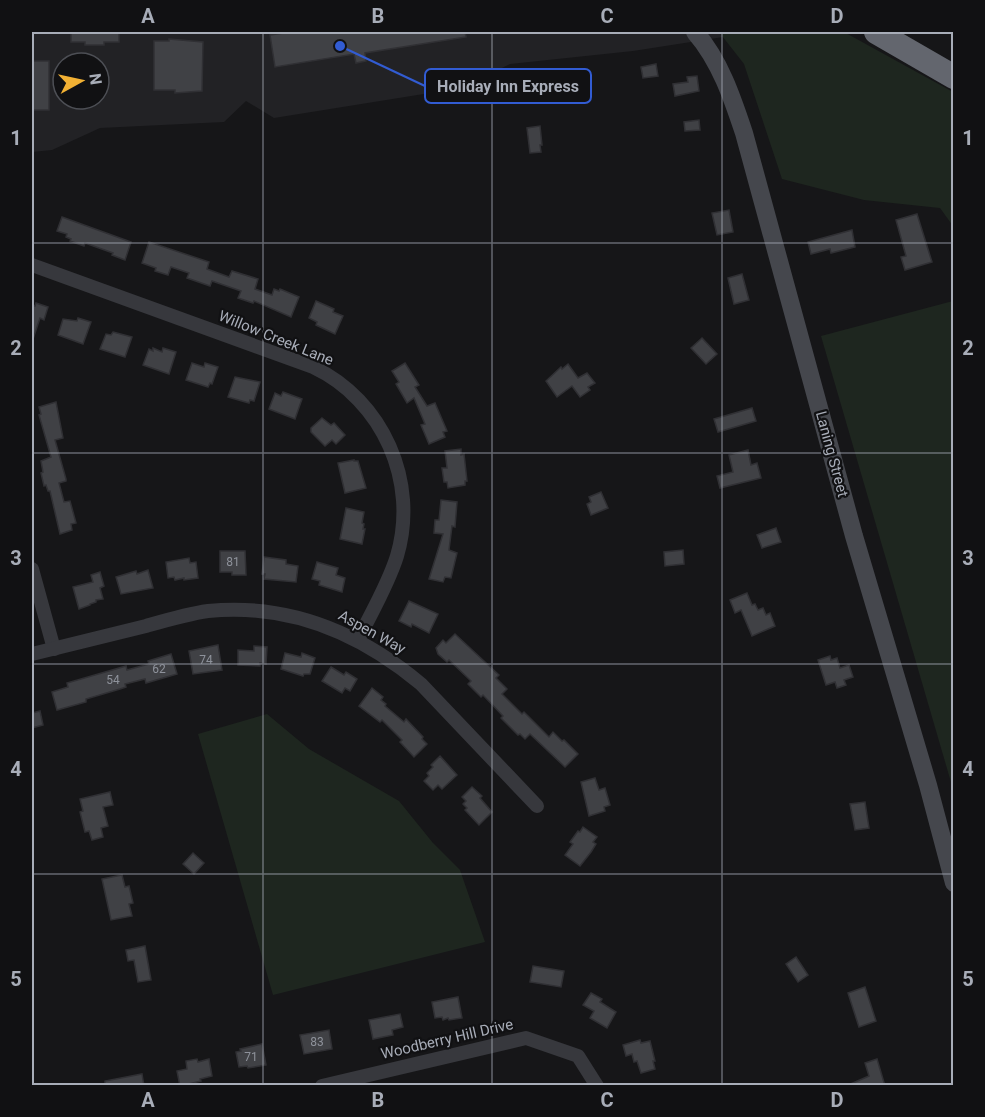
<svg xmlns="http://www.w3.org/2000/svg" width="985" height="1117" font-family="Roboto,sans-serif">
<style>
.built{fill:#222225;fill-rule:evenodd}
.green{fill:#1e261f}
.building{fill:#404145;stroke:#303034;stroke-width:1.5}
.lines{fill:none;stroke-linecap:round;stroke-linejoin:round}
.street{stroke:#37383d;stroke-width:14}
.secondary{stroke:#45474d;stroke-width:18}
.highway{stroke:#63666e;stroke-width:24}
.grid{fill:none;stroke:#a8adb8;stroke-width:1.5;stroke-opacity:0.55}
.labels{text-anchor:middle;stroke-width:4.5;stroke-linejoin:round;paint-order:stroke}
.number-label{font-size:12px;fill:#8e929b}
.street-label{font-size:15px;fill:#a8adb8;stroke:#111113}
.leader{fill:none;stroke:#325cd3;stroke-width:2}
.callout-dot{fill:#325cd3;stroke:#111113;stroke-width:2}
.callout{fill:#111113;stroke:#325cd3;stroke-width:2}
.callout-label{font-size:16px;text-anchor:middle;font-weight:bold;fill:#a8adb8}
.neatline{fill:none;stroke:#a8adb8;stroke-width:2}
.grid-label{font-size:20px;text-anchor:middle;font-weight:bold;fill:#a8adb8}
</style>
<rect width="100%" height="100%" fill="#161618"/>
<path class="built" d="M32,32h687l4,5 -90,14 -123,13 -49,24 -187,30 -28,-17 -22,21 -124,6 -48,22 -20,2zM63,63h36v36h-36z"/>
<g class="green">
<polygon points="719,32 844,32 953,92 953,226 940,208 864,200 782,179 744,64"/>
<polygon points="953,301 954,301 953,789 821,336"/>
<polygon points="267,714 309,749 399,801 433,843 460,870 485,942 273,995 198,734"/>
</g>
<g class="building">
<polygon points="71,32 119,32 119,42 104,42 104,45 85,45 85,42 71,42"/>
<polygon points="290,32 465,32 466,37 365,53 366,61 356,63 354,54 275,67 270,35"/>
<polygon points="169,39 203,42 202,91 175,93 175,90 154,90 154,41 169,41"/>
<rect x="32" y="61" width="17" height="49"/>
<polygon points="656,64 658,76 643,78 641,67"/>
<polygon points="697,76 699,91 675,96 673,84 688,82 687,77"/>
<polygon points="699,120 700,130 685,131 684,122"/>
<polygon points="540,126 542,145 540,145 541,152 530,153 527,128"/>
<polygon points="729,210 733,232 717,235 712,213"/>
<polygon points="917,214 932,262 905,270 901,257 906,256 896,220"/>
<polygon points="62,217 131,242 125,260 112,255 113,253 85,243 84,246 70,241 71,239 66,237 67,234 57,231"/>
<polygon points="852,230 855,247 831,253 830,249 811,254 808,242"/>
<polygon points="149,242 209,262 207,269 229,277 232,271 258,279 255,289 272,295 274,289 279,291 280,289 299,297 291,317 254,301 253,303 238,298 241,291 212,281 210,286 187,278 189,273 171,267 168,275 155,271 156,268 142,263"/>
<polygon points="742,274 749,300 734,304 728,278"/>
<polygon points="316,301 334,309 333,312 343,316 335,334 316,325 317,322 309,318"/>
<polygon points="36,303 48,307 44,320 40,318 33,339 32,305 35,306"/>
<polygon points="78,318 91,322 83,344 58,335 63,319 77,321"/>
<polygon points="113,332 132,337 125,357 100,349 106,334 111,335"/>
<polygon points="702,338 717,354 706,364 691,348"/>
<polygon points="153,348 162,352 163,348 176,352 169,374 143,365 149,349 153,351"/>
<polygon points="192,363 204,367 205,363 218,367 212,384 210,383 208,387 186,380"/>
<polygon points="405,363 419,385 415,387 427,406 435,403 447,431 443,432 445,437 429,444 421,425 425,424 414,398 407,403 396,384 399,382 392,371"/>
<polygon points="568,364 578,378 587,373 595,383 588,387 590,390 580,397 572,386 557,397 546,381 561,367 562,369"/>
<polygon points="235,377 260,382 254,401 250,400 249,403 228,397"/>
<polygon points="283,392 302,399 295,419 269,409 275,393 281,396"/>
<polygon points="56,402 63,438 55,440 66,479 66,481 59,483 64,502 70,501 76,523 71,524 72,530 60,534 50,491 48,491 46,485 44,486 41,473 43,472 41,461 51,457 39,415 41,414 39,407"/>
<polygon points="752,408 756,421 718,432 714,419"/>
<polygon points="322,418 331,425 334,423 345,435 336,444 332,440 325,446 311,432 311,428"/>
<polygon points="461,449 461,455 464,454 467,481 465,481 465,485 448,488 447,482 444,482 442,468 447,468 445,451"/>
<polygon points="748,450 751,465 757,463 761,478 720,488 717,476 733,472 729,455"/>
<polygon points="354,460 354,461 358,461 366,488 345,493 338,463"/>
<polygon points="601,492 608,508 591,515 587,504 591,502 589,497"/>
<polygon points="441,500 457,502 455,527 452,526 449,550 457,553 451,578 445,577 443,582 429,579 443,534 434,533 435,520 439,520"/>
<polygon points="346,508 364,512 362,523 364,524 363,529 365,529 362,544 340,539"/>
<polygon points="776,528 781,542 762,548 757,535"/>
<polygon points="683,550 684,564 665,566 664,552"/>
<polygon points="220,551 245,551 246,575 232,575 232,572 220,572"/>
<polygon points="264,557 286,560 286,564 298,566 296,582 264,579 265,574 262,574"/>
<polygon points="189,558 190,563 196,562 198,578 184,580 184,578 175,580 174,577 168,578 166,562"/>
<polygon points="317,562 338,568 336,575 345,578 342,592 319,585 320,581 312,579"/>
<polygon points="148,570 153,588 121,594 116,577 136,571 137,574"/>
<polygon points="100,572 104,586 100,588 103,599 96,600 96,602 90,604 90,605 79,609 73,587 93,582 91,575"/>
<polygon points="747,593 752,605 755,604 758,610 763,608 766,615 770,613 775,626 752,636 741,610 735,613 730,600"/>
<polygon points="409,601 438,614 429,633 412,624 411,627 399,621"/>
<polygon points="455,634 499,675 496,678 507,689 502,694 522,714 524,712 549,737 553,732 562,741 564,740 578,754 565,767 530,734 525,739 520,734 518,735 501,718 503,716 483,695 481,697 468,684 471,681 449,660 447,662 438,654 436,648 443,640 446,643"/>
<polygon points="218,645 222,670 193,674 189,651"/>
<polygon points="254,646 267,647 266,664 260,663 260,666 238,665 238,650 254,651"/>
<polygon points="285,653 301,657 302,653 315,658 310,674 304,674 303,676 281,669"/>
<polygon points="171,654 177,674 146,683 145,679 125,684 126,687 120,689 86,699 86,702 57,710 52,692 68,687 67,683 126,666 127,670 149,664 148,661"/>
<polygon points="830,656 831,660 837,658 840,668 849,665 853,677 844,680 846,685 837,688 835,682 826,685 818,660"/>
<polygon points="331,667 344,675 346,672 357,679 350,691 345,688 342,693 322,681"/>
<polygon points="372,688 383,697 381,700 386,704 385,706 404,722 406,719 423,737 422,739 427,744 414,757 400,742 402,740 382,720 380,722 359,706"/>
<polygon points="40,711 43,725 32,728 32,713"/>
<polygon points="440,756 457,775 442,789 438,785 433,790 424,781 429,776 427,773 433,767 431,765"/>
<polygon points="595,778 599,790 605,788 610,805 604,807 605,811 589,816 581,782"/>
<polygon points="472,787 482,796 480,798 492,812 479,825 465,810 467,808 463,804 466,801 462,797"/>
<polygon points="110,792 113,805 103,807 108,826 101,828 103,837 92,840 89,831 85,832 80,812 83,811 80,799"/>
<polygon points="865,802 869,828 855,830 850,804"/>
<polygon points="583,827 597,837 593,842 596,844 591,852 580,866 565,855 573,844 570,842 578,831 580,832"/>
<polygon points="193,853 204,863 194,874 183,864"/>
<polygon points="122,875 125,887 129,886 133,903 129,904 132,916 111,920 102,879"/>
<polygon points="145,946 151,980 138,982 134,960 128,961 126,950"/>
<polygon points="796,957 808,975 798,982 786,964"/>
<polygon points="533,966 564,971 561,987 530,982"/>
<polygon points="865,987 876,1021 859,1027 848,993"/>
<polygon points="591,993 602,999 600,1002 616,1012 607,1028 590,1018 594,1011 583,1005"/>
<polygon points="458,997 462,1018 449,1020 448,1018 443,1020 442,1017 435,1018 432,1002"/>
<polygon points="400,1014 403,1027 392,1030 393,1035 373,1039 369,1020"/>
<polygon points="329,1030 332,1049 304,1054 300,1035"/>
<polygon points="640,1040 641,1043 650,1041 655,1061 653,1061 655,1069 641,1073 637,1061 634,1062 632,1054 626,1056 623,1045"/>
<polygon points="262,1044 266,1065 248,1068 247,1066 239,1067 236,1052 241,1051 240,1049"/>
<polygon points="197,1059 198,1062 209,1059 212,1076 200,1079 201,1081 180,1086 177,1071 187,1069 186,1061"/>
<polygon points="877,1059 885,1086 846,1086 869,1076 865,1063"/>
<polygon points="142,1074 144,1086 105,1086 105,1081"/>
</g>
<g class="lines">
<g class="street">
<path d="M32,265l281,102c70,33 106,115 84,189 -9,29 -26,57 -39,84"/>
<polyline points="32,569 54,649"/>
<path d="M32,654c38,-9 76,-19 114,-28 21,-6 41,-12 62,-15 81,-8 152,22 213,73l116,122"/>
<polyline points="322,1086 526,1038 578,1056 597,1086"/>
</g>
<path class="secondary" d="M695,32c25,29 37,65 49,101l110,403 74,249 26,98"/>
<polyline class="highway" points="876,32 954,77"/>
</g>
<path class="grid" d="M263,32v1054M492,32v1054M722,32v1054M32,243h922M32,453h922M32,664h922M32,874h922"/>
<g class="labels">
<g class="number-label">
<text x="233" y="566">81</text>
<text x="206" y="664">74</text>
<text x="159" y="673">62</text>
<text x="113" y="684">54</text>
<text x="317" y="1046">83</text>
<text x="251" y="1061">71</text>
</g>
<g class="street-label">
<text transform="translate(276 338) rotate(22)" y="5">Willow Creek Lane</text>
<text transform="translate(832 454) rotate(75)" y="5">Laning Street</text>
<text transform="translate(372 632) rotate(29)" y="5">Aspen Way</text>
<text transform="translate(447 1039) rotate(-13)" y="5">Woodberry Hill Drive</text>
</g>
</g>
<path class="leader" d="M340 46L425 86"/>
<circle class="callout-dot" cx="340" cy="46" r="6"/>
<rect class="callout" x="425" y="69" width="166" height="34" rx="6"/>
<g class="callout-label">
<text x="508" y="92">Holiday Inn Express</text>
</g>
<rect width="985" height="1117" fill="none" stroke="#111113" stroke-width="66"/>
<g transform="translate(81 81) rotate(82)"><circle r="28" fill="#111113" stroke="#4d4f55" stroke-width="1.5"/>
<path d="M0-4.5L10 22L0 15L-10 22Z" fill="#f2b134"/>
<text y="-9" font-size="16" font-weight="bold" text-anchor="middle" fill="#a8adb8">N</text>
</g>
<rect x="33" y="33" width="919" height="1051" class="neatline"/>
<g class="grid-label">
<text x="148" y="23">A</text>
<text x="378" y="23">B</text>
<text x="607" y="23">C</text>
<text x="837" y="23">D</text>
<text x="16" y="145">1</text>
<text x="968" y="145">1</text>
<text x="16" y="355">2</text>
<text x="968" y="355">2</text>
<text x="16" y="565">3</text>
<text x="968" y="565">3</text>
<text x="16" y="776">4</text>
<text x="968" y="776">4</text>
<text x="16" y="986">5</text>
<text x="968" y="986">5</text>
<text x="148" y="1107">A</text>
<text x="378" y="1107">B</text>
<text x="607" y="1107">C</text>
<text x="837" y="1107">D</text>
</g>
</svg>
